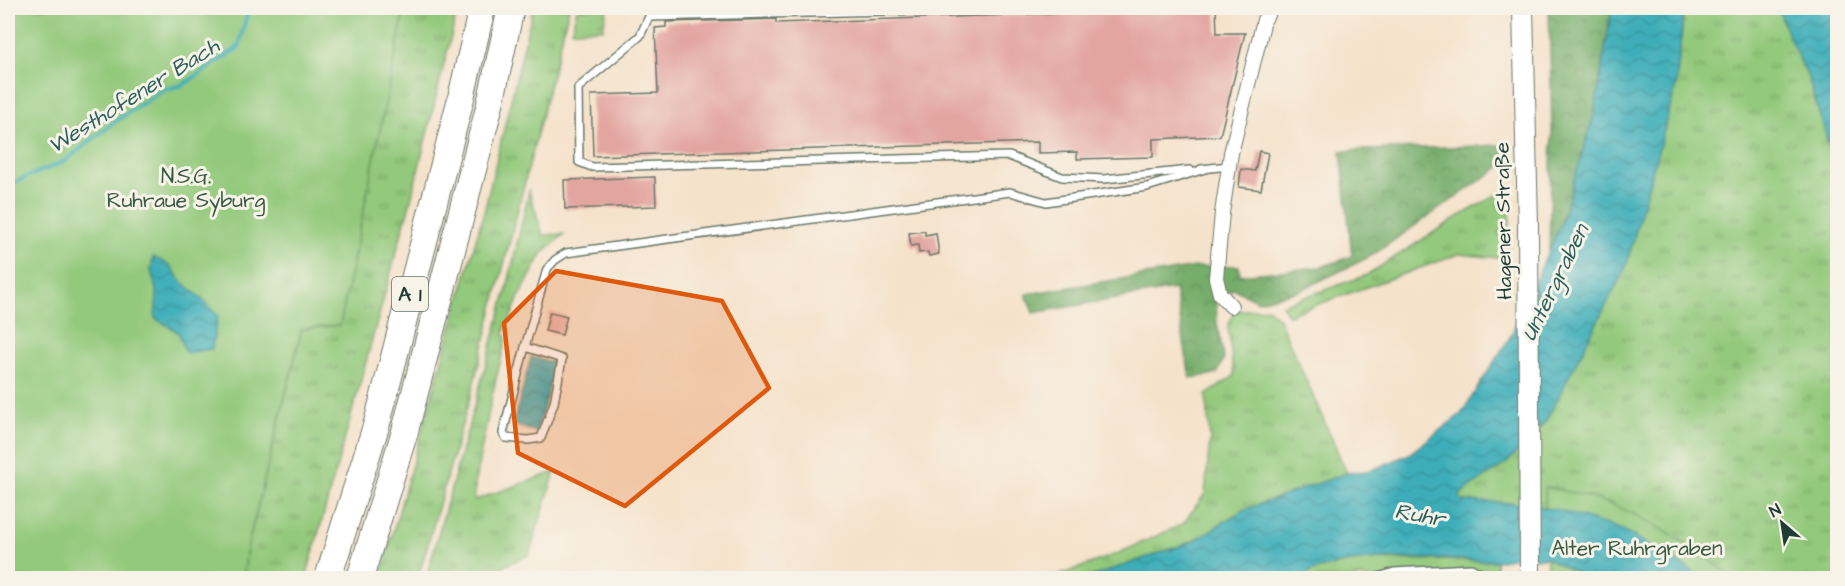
<svg xmlns="http://www.w3.org/2000/svg" width="1845" height="586" font-family="'Architects Daughter',sans-serif">
<style>
.grass{fill:url(#grass-tufts);stroke:#598358;stroke-width:1.5}
.forest{fill:url(#forest-crowns);stroke:#4a7550;stroke-width:1.5}
.park{fill:#93c97b;stroke:#598358;stroke-width:1.5}
.water{fill:url(#water-waves);stroke:#2e7676;stroke-width:1.5}
.lines{fill:none;stroke-linecap:round;stroke-linejoin:round}
.stream{stroke:#3eaeb9;stroke-width:4}
.building{fill:#e3a5a0}
.service-casing{stroke:#6a7769;stroke-width:10}
.minor-casing{stroke:#6a7769;stroke-width:16}
.secondary-casing{stroke:#6a7769;stroke-width:22}
.motorway-casing{stroke:#6a7769;stroke-width:28}
.service{stroke:#fff;stroke-width:7}
.minor{stroke:#fff;stroke-width:14}
.secondary{stroke:#fff;stroke-width:20}
.motorway{stroke:#fff;stroke-width:26}
.marked{fill:#de580e;fill-opacity:0.2;stroke:#de580e;stroke-width:4.5;stroke-linejoin:round}
.labels{text-anchor:middle;stroke-width:6;stroke-linejoin:round;paint-order:stroke}
.shield{fill:#f7f3e8;stroke:#60746a;stroke-width:1.5}
.shield-label{font-size:20px;font-weight:bold;fill:#1f3d34}
.park-label{font-size:21px;fill:#365942;stroke:#f7f3e8}
.street-label{font-size:21px;fill:#1f3d34;stroke:#f7f3e8}
.water-label{font-size:22px;font-style:italic;fill:#285f5c;stroke:#f7f3e8}
</style>
<defs>
<pattern id="grass-tufts" width="24" height="20" patternUnits="userSpaceOnUse" patternTransform="scale(1.5)"><rect width="24" height="20" fill="#93c97b"/><path d="M3 7l-1-3M5 7V3M7 7l1-3M15 17l-1-3M17 17v-4M19 17l1-3" fill="none" stroke="#77a466"/></pattern>
<pattern id="forest-crowns" width="20" height="18" patternUnits="userSpaceOnUse" patternTransform="scale(1.5)"><rect width="20" height="18" fill="#76ad6b"/><path d="M2 6a3 3 0 1 1 6 0M12 15a3 3 0 1 1 6 0" fill="none" stroke="#608e59"/></pattern>
<pattern id="water-waves" width="16" height="10" patternUnits="userSpaceOnUse" patternTransform="scale(1.5)"><rect width="16" height="10" fill="#3eaeb9"/><path d="M0 5q4-4 8 0t8 0" fill="none" stroke="#338f97"/></pattern>
</defs>
<rect width="100%" height="100%" fill="#f7f3e8"/>
<filter id="ink" filterUnits="userSpaceOnUse"><feTurbulence type="fractalNoise" baseFrequency=".0167" numOctaves="2"/><feDisplacementMap in="SourceGraphic" scale="12" xChannelSelector="R" yChannelSelector="G"/><feConvolveMatrix kernelMatrix="1 2 1 2 8 2 1 2 1" color-interpolation-filters="sRGB"/></filter>
<filter id="wash" filterUnits="userSpaceOnUse"><feTurbulence type="fractalNoise" baseFrequency=".008" numOctaves="4" result="noise"/><feDisplacementMap in="SourceGraphic" scale="24" xChannelSelector="R" yChannelSelector="G"/><feGaussianBlur stdDeviation="1.35" result="paint"/><feColorMatrix in="noise" values="0 0 0 0 0 0 0 0 0 0 0 0 0 0 0 0 0 1.4 0 .05"/><feComposite in="paint" operator="in"/></filter>
<g filter="url(#wash)">
<rect width="100%" height="100%" fill="#f5e2cb"/>
<g class="grass">
<polygon points="8,8 458,8 409,207 306,578 8,578"/>
<polygon points="533,8 569,8 472,390 418,578 380,578 485,208"/>
<polygon points="577,8 607,8 603,29 572,30"/>
<polygon points="1684,8 1778,8 1787,33 1807,75 1837,170 1837,578 1704,578 1513,503 1462,501 1460,497 1676,86"/>
<polygon points="529,191 543,235 564,234 542,254 518,299 510,320 506,326 504,333 506,339 493,391 475,481 475,500 555,472 529,555 476,578 426,578 506,293"/>
<polygon points="1503,191 1511,205 1507,259 1459,254 1288,315 1282,305 1367,275 1453,220"/>
<polygon points="1268,308 1279,319 1347,473 1243,510 1194,541 1088,578 1052,578 1119,553 1183,524 1205,494 1210,439 1206,395 1234,376 1228,327 1234,311"/>
</g>
<g class="forest">
<polygon points="1549,8 1612,8 1594,115 1561,223 1549,250 1552,131"/>
<polygon points="1505,145 1504,164 1371,256 1299,291 1258,301 1234,289 1216,298 1217,324 1224,358 1217,374 1190,378 1175,289 1033,313 1026,294 1196,267 1239,266 1240,275 1321,267 1352,256 1341,151"/>
</g>
<g class="park">
<polygon points="8,8 405,8 340,325 302,329 247,549 243,578 8,578"/>
<path d="M1545,487c19,4 37,7 54,13 49,16 94,48 135,78h-187z"/>
<polygon points="1360,559 1496,561 1497,578 1296,578 1313,570"/>
</g>
<g class="water">
<path d="M1612,8h72l-8,78 -50,181 -80,154 -39,42 -45,30 -2,4 2,4 51,2 46,7 64,20 81,48h-117l-40,-20h-35l-16,3c-64,-1 -141,-11 -200,17h-208l106,-37 49,-31 104,-37 25,-3 37,-16 52,-40 49,-77 51,-114 33,-108z"/>
<polygon points="1778,8 1837,8 1837,170 1807,75 1787,33"/>
<polygon points="153,257 170,265 180,280 202,299 218,316 212,349 186,353 178,332 155,318 157,294 151,270"/>
<polygon points="531,357 556,363 537,432 513,425"/>
</g>
<g class="lines">
<polyline class="stream" points="8,185 65,161 117,120 165,89 183,85 239,47 248,10 247,8"/>
</g>
<g id="blocks">
<g class="building">
<polygon points="666,8 776,8 666,11"/>
<polygon points="1216,8 1217,33 1245,33 1220,136 1153,139 1153,157 1077,159 1077,152 1038,153 1038,142 593,156 591,95 658,93 655,28 666,27 666,22 776,19 776,23"/>
<polygon points="1259,151 1268,153 1261,190 1239,187 1241,169 1255,171"/>
<polygon points="655,177 656,206 565,209 564,180"/>
<polygon points="925,231 925,235 936,233 939,254 929,256 928,252 919,253 918,245 911,246 909,233"/>
<polygon points="550,312 567,316 562,335 545,331"/>
</g>
</g>
</g>
<g filter="url(#ink)">
<use href="#blocks" fill-opacity="0" stroke="#6a7769" stroke-width="1.5"/>
<g class="lines">
<defs>
<g id="service">
<polyline points="653,8 640,36 578,88 579,162 592,167 1009,156 1062,177 1104,179 1190,170"/>
<polyline points="649,17 1005,8"/>
<polyline points="1201,169 1229,166"/>
<polyline points="525,347 503,433 506,438 528,440 541,438 554,403 562,359 525,347 547,269 555,260 566,253 1010,192 1046,202 1147,187 1205,169"/>
<polyline points="1376,578 1394,572 1471,568 1479,572 1483,578"/>
</g>
<polyline id="minor" points="1231,306 1220,294 1216,278 1222,213 1231,153 1264,20 1271,8"/>
<polyline id="secondary" points="1523,8 1528,226 1530,578"/>
<g id="motorway">
<polyline points="328,578 377,423 460,102 482,8"/>
<polyline points="360,578 405,431 490,104 511,8"/>
</g>
</defs>
<use href="#service" class="service-casing"/>
<use href="#minor" class="minor-casing"/>
<use href="#secondary" class="secondary-casing"/>
<use href="#motorway" class="motorway-casing"/>
<use href="#service" class="service"/>
<use href="#minor" class="minor"/>
<use href="#secondary" class="secondary"/>
<use href="#motorway" class="motorway"/>
</g>
</g>
<path class="marked" d="M556,271l166,30 47,87 -144,118 -107,-53 -14,-130z"/>
<g class="labels">
<rect class="shield" x="392" y="277" width="36" height="34" rx="4.5"/>
<g class="shield-label">
<text x="410" y="301">A 1</text>
</g>
<g class="park-label">
<text x="186" y="183">N.S.G.<tspan x="186" dy="24">Ruhraue Syburg</tspan></text>
<text x="1637" y="555">Alter Ruhrgraben</text>
</g>
<g class="street-label">
<text transform="translate(1503 221) rotate(-91)" y="7">Hagener Straße</text>
</g>
<g class="water-label">
<text transform="translate(133 95) rotate(-32)" y="8">Westhofener Bach</text>
<text transform="translate(1554 282) rotate(-64)" y="8">Untergraben</text>
<text transform="translate(1420 514) rotate(10)" y="8">Ruhr</text>
</g>
</g>
<rect width="1845" height="586" fill="none" stroke="#f7f3e8" stroke-width="30"/>
<g transform="translate(1782 523) rotate(331)" stroke="#f7f3e8" stroke-width="4.5" paint-order="stroke">
<path d="M0-4.5L10 22L0 15L-10 22Z" fill="#1f3d34"/>
<text y="-9" font-size="16" font-weight="bold" text-anchor="middle" fill="#1f3d34">N</text>
</g>
</svg>
